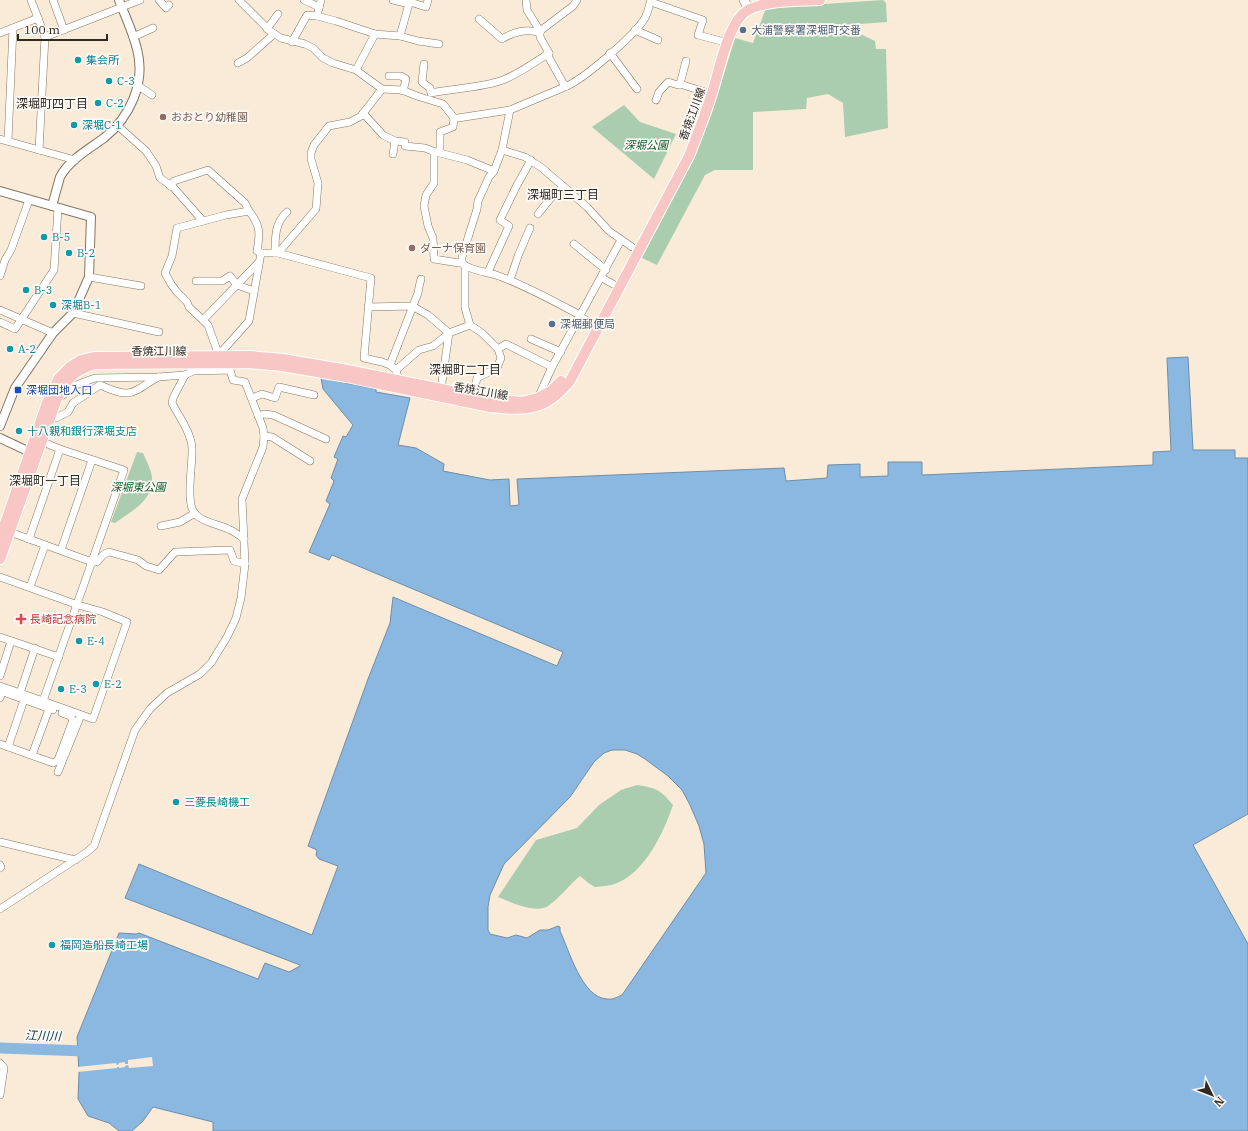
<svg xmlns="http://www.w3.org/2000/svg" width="1248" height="1131" font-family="'IBM Plex Serif','Noto Sans JP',serif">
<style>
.green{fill:#aacdb0}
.water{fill:#8bb8e1;stroke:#6f8da7;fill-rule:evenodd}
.pier{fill:#f9ebd7}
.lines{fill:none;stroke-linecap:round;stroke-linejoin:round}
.river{stroke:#8bb8e1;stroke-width:11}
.minor-casing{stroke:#827664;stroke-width:8}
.tertiary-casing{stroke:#827664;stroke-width:10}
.secondary-casing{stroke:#827664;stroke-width:10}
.primary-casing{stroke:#fff;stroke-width:12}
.minor{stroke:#fff;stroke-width:7}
.tertiary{stroke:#fff;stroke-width:8}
.secondary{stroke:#fff;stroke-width:9}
.primary{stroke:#f8c7c5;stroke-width:10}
.service-dot{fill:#5c6f8a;stroke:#fdfaf6;stroke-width:1.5}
.culture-dot{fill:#0f9aa8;stroke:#fdfaf6;stroke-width:1.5}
.education-dot{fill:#8d6e63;stroke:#fdfaf6;stroke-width:1.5}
.transit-dot{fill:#1a4fb4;stroke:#fdfaf6;stroke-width:1.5}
.health-dot{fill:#e0444e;stroke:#fdfaf6;stroke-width:1.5}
.labels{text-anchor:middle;stroke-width:3.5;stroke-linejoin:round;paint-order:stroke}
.service-label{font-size:11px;fill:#4e5e75;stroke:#fdfaf6;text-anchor:start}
.culture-label{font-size:11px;fill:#0d838f;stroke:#fdfaf6;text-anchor:start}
.street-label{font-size:11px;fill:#2e2921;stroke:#fdfaf6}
.education-label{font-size:11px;fill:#785e54;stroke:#fdfaf6;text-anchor:start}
.park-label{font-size:11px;font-style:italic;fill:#0c5a2a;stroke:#fdfaf6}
.transit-label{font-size:11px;fill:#164399;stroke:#fdfaf6;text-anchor:start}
.health-label{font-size:11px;fill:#be3a42;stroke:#fdfaf6;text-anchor:start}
.neighbourhood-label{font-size:12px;fill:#2e2921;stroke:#fdfaf6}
.water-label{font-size:12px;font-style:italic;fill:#00355b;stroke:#fdfaf6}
</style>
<rect width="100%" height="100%" fill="#f9ebd7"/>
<g class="green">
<polygon points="883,0 886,3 887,22 859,24 858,33 875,41 876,49 886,49 888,128 845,137 843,103 828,94 807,98 806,109 753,112 753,170 715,170 705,175 657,265 640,257 694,158 713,110 735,38 753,43 766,8"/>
<polygon points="624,105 640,122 676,134 654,179 592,127"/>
<path d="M137,452l6,1c3,7 9,18 9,26 1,22 -22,33 -37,44l-4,-1z"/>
<path d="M637,785c19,3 23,4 36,20 -10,30 -33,78 -68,81 -3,0 -7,1 -10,1 -5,-2 -11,-8 -15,-11 -11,9 -20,22 -32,30 -12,8 -38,-4 -50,-9l38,-57 41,-12 22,-23 22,-15z"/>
</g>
<path class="water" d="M1188,357l5,93h42v8h13v356l-55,31 55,99v187h-1035v-9l-60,-15 -10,14 -11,10h-13l-10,-8 -21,-7 -10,-17 1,-27 -2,-35 42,-104 17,1 3,-1 119,46 7,-16 24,9 11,-6v-1l-175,-67 14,-34 173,71 26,-69 -19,-7 -3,-4 1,-5 -9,-4 60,-167 22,-56 3,-26 164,69 6,-14 -231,-97 -3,5 -20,-8 21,-48 -4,-3 8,-20 -3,-3 7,-19 -4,-2 9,-21 3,1 7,-12 -30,-36 -2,-11 55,11v3l34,6 -12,47 18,3 28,16 -1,7 47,9 19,-1 1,27 9,-1 -2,-26 267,-11 2,13 41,-3 1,-13 32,-1v13l28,-1v-14h34v13l231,-10v-13l18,-1 -4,-93zM612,750h13l12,4 8,5 23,17 14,14 8,15 9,21 5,18 2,29 -84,122c-5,2 -9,5 -15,4 -25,-1 -38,-49 -47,-68v-4l-2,-1 -10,4h-8l-13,8 -11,-3 -9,3 -17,-4 -2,-4v-23l2,-12 14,-31 66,-67 24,-35 10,-9z"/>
<polygon class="pier" points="152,1057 153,1066 129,1068 128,1065 125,1066 125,1067 119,1068 119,1067 117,1067 117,1068 77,1072 77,1067 116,1063 117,1065 118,1065 119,1063 125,1062 125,1064 128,1064 128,1060"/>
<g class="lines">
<polyline class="river" points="0,1048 85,1051"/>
<defs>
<g id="minor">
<polyline points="31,0 38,18"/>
<polyline points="53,0 64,30"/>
<polyline points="159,0 166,8 169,5"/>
<path d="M239,0l31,31 11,7 24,6 8,4 10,10 10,5 23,7 26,19 20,1 15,6 26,8 11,14 -1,9 -13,5v21l-5,-1 -1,3v28l-8,12 -2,11 4,20 5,12 1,21 25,4h3c6,7 25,9 34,12 29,10 57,26 84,40v2l12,6"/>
<polyline points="304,0 319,7"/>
<polyline points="321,0 317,16 336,21 375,34 400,36 410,0"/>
<polyline points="393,0 409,4"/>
<polyline points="526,0 527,10 540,31"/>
<path d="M577,0l-4,6 -33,25v6l9,16 -1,3 15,27 4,3c18,-8 68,-51 78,-68 3,-6 4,-12 6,-18"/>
<polyline points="410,2 426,7 428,0"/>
<polyline points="651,2 703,20 698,35 721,41"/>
<path d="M479,19l23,20c11,-7 26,-11 38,-6"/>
<polyline points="267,29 278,14"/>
<polyline points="635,30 658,40"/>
<polyline points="0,33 38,18 45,37 140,0"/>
<polyline points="400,36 418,41 439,44"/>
<polyline points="133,37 153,28"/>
<polyline points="292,42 307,15 317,16"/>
<polyline points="610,53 637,89"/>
<polyline points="238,63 247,58 274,34"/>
<path d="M424,64l-2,18 8,6 1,5c24,-5 50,-5 72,-13 17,-7 31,-17 46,-27"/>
<polyline points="356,70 375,34"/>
<polyline points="389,76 401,76 406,79 403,91"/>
<polyline points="680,84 686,61"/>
<polyline points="137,85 152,95"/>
<polyline points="656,100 659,92 668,82 678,85 680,84 705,92"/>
<polyline points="363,113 383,135 395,141 405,142 405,146 425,148 435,152"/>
<polyline points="454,118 458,118 510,110 567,86"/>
<polyline points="118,126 146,151 156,166 160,178 173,187 203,221"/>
<polyline points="0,139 75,160"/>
<polyline points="8,141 13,28"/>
<polyline points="39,150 45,37"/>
<polyline points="502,150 525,157 542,168 587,207 609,231 632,247"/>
<polyline points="440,153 467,160 494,171"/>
<polyline points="393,154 395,141"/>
<polyline points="170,186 174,181 208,170 245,203 249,211"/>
<polyline points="538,214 554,194 557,194 563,186"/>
<polyline points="574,244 606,270"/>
<polyline points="261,253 278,253 316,209 318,183 311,159 311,153 314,145 329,126 350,122 361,116 382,89"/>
<path d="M275,253c0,-15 0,-31 12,-41"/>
<polyline points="278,253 371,278 364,358 382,362 390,365"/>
<polyline points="462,263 462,257 477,209 478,201 489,177 494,171 502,150 510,110"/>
<polyline points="465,266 465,308 470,325 482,333 498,349 501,358 497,368 477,378 473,396"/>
<polyline points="488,272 509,226 500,220 516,187 531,160"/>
<polyline points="0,276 5,260 11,250 29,200"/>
<polyline points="89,277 141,286"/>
<polyline points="602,278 613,284"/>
<polyline points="510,280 518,256 530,228"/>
<polyline points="196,281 222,281 230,276 237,285 254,291"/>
<polyline points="368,307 412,306 428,315 449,333"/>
<polyline points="0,310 53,333"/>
<polyline points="73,313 159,332"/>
<polyline points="203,320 259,262"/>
<polyline points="0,322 15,329 54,270 58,208"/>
<polyline points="449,333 470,325"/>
<polyline points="531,339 561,352"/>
<polyline points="498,349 506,344 552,367"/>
<path d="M217,354l7,-5 25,-28 12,-68 -4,-2c3,-17 4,-25 -8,-40l-23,4 -49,13 -5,28 -7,17 6,11 6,8 10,10 2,5 19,18 10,28"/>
<polyline points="396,370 419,350 433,346 448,334"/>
<path d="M185,375l-12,23 -1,5c7,14 19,29 20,45 1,15 -7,55 3,66 9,9 23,10 33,15 6,2 11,6 16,10"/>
<polyline points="399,381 396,370 390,365 418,293 419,287 421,279"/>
<polyline points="441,389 449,333"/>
<polyline points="252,398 262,394 275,398 279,387 314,395"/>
<polyline points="538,398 552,367 621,240"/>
<path d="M50,416l6,2 12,-6 5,-9 27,-18c31,14 30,9 58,-8"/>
<polyline points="258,416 264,414 273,415 326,439"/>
<polyline points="264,436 272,437 310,461"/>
<polyline points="161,526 180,522 195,513"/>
<polyline points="7,531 92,562 97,562 103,555 109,552 138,560 146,566 159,570 175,552 230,550 234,561 245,564"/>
<polyline points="29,539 60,449"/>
<polyline points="61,550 92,460"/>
<polyline points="0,577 78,605 103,612 127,622 93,719 43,701"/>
<polyline points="30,587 45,545"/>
<polyline points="0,637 59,657"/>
<polyline points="0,676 11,641"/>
<polyline points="0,686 43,701 124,470 60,449 38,440"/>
<polyline points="6,693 53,710"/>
<polyline points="20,693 35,648"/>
<polyline points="0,698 2,692"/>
<polyline points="0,744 53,763 58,760 73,720 70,716 62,713"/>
<polyline points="8,747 24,700"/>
<polyline points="32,755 49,709"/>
<polyline points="58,772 81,715"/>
<polyline points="0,842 75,860"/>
<polyline points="0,865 1,867 0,868"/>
<polyline points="0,909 87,852 94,846 135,730 150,709 167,693 200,674 211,663 227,637 236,618 241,598 245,564 242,499 263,447 264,436 263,428 245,382 233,380 230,370 193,371 185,375 158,377 95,378 76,385 59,398"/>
<polyline points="0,1063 4,1068 0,1095"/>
</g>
<g id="tertiary">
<polyline points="0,191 91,217 89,277 73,313 53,333 15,388 0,426"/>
<path d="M52,206l8,-29c9,-17 29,-28 44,-39 26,-21 42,-55 33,-89 -4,-17 -12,-33 -18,-49"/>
<polyline points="0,438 34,454"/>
</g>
<polyline id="secondary" points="744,0 746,4"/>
<g id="primary">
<polyline points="0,538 48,400 59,378 70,367 81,360 94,357 249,356 283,359 347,370 491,399 521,402 538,398 551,391 561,381"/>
<path d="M0,559l56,-158c10,-21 16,-30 39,-37l154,-1 33,3 64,11 144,30c36,4 56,4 80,-26l119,-225c8,-20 16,-40 22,-60 8,-22 16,-74 37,-86 20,-10 49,-9 72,-10"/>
</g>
</defs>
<use href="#minor" class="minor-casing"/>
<use href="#tertiary" class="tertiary-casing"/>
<use href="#secondary" class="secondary-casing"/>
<use href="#primary" class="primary-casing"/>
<use href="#minor" class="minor"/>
<use href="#tertiary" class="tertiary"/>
<use href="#secondary" class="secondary"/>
<use href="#primary" class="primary"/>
</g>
<g class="service-dot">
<circle cx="743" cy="30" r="4"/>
<circle cx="552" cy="324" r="4"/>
</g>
<g class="culture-dot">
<circle cx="78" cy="60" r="4"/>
<circle cx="109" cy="81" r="4"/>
<circle cx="98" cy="103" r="4"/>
<circle cx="74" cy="125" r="4"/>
<circle cx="44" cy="237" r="4"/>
<circle cx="69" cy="253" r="4"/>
<circle cx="26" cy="290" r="4"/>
<circle cx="53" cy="305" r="4"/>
<circle cx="10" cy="349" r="4"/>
<circle cx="19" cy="431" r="4"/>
<circle cx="79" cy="641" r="4"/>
<circle cx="96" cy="684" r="4"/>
<circle cx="61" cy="689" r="4"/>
<circle cx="176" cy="802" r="4"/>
<circle cx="52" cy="945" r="4"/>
</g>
<g class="education-dot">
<circle cx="163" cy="117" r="4"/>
<circle cx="412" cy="248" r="4"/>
</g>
<rect class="transit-dot" x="14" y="386" width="8" height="8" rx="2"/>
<path class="health-dot" d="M19 613h4v4h4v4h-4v4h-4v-4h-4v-4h4z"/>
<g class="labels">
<g class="service-label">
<text x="751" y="34">大浦警察署深堀町交番</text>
<text x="560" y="328">深堀郵便局</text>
</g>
<g class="culture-label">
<text x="86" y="64">集会所</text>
<text x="117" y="85">C-3</text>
<text x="106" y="107">C-2</text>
<text x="82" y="129">深堀C-1</text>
<text x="52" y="241">B-5</text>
<text x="77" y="257">B-2</text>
<text x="34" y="294">B-3</text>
<text x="61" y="309">深堀B-1</text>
<text x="18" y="353">A-2</text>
<text x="27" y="435">十八親和銀行深堀支店</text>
<text x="87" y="645">E-4</text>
<text x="104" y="688">E-2</text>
<text x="69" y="693">E-3</text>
<text x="184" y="806">三菱長崎機工</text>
<text x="60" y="949">福岡造船長崎工場</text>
</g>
<g class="street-label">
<text transform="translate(692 114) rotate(-70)" y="4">香焼江川線</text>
<text x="159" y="355">香焼江川線</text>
<text transform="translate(481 391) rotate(10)" y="4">香焼江川線</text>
</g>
<g class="education-label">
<text x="171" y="121">おおとり幼稚園</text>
<text x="420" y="252">ダーナ保育園</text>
</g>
<g class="park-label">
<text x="646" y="149">深堀公園</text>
<text x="138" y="491">深堀東公園</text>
</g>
<g class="transit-label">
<text x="26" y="394">深堀団地入口</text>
</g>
<g class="health-label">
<text x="30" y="623">長崎記念病院</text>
</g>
<g class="neighbourhood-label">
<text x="52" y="108">深堀町四丁目</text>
<text x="563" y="199">深堀町三丁目</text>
<text x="465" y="374">深堀町二丁目</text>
<text x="45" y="485">深堀町一丁目</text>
</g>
<g class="water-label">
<text transform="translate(43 1036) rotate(2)" y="4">江川川</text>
</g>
</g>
<g transform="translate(1212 1095) rotate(133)" stroke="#fdfaf6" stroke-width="3" paint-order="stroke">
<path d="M0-3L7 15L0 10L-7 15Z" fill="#2e2921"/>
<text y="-6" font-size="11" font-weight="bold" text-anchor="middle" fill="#2e2921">N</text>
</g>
<path d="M18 34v6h89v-6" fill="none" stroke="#2e2921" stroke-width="2"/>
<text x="24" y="34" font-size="12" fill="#2e2921" stroke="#fdfaf6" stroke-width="3" paint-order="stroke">100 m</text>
</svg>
